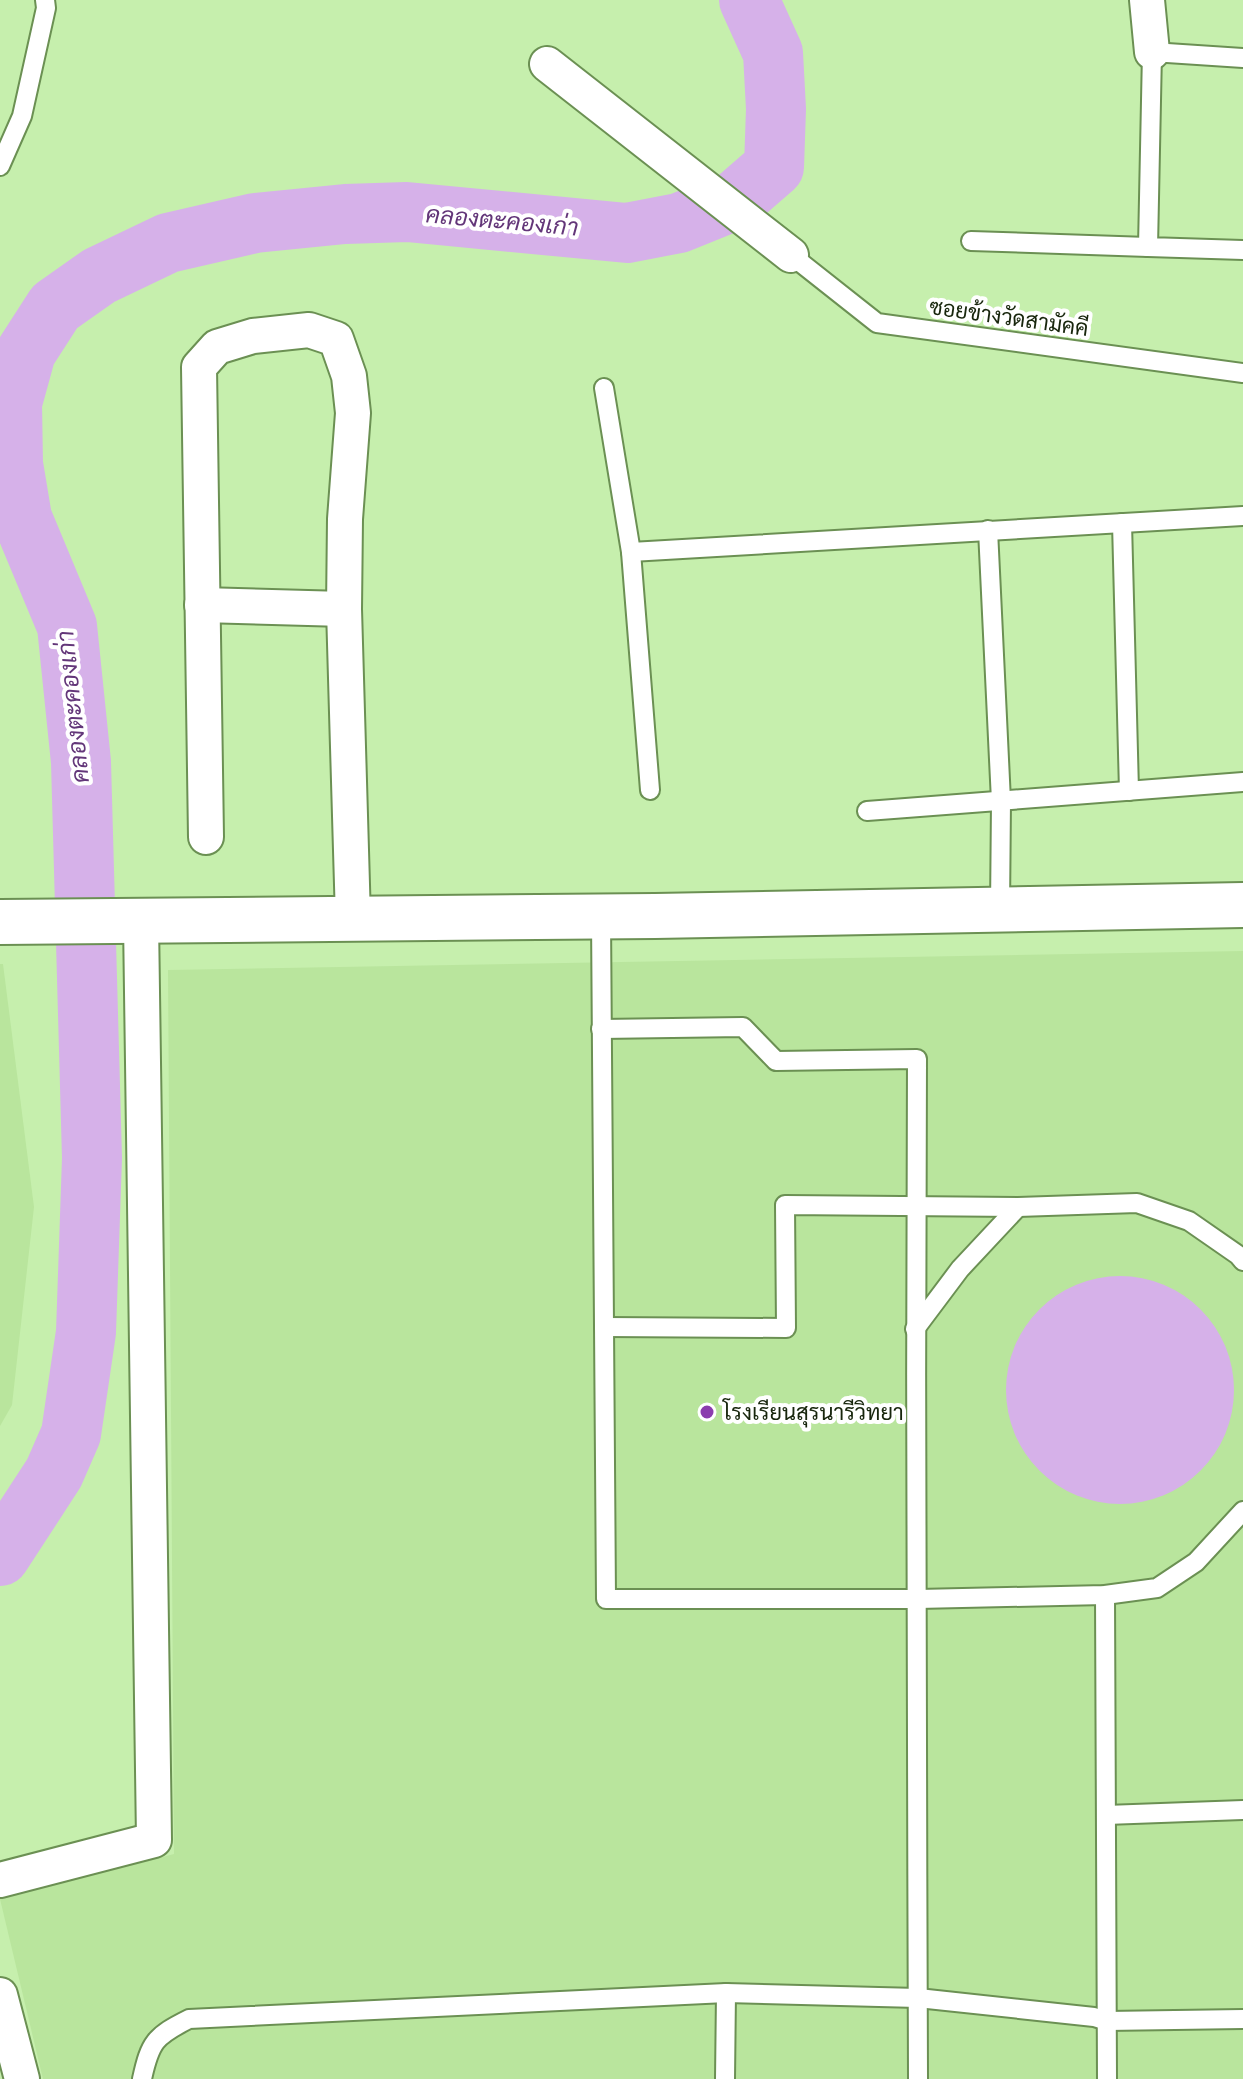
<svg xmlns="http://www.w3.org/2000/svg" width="1243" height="2079" font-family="'PT Sans Narrow',Sarabun,sans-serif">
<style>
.built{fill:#b9e59d}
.water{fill:#d6b1e9}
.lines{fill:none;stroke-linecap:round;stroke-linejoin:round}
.river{stroke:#d6b1e9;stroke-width:60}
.service-casing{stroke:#6b9053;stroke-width:22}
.minor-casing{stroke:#6b9053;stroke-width:38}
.tertiary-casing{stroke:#6b9053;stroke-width:48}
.service{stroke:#fff;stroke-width:18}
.minor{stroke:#fff;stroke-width:34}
.tertiary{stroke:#fff;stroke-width:44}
.poi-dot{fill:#8b3dae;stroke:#fff;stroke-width:3}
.labels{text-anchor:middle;stroke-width:8;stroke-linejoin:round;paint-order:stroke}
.street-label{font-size:22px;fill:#18260d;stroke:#fff}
.poi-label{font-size:22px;fill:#18260d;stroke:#fff;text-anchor:start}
.water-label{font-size:24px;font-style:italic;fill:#633679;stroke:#fff}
</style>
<rect width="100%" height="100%" fill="#c6efad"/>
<g class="built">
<polygon points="1243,951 1243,2079 43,2079 0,1899 174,1854 168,970"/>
<polygon points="0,964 3,964 34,1207 12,1405 0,1426"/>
</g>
<circle class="water" cx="1120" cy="1390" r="114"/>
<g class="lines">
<polyline class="river" points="0,1556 54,1473 71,1434 86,1332 92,1158 81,762 67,626 22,518 13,464 12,403 26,352 55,307 99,276 168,243 255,223 345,214 407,212 627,233 679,223 736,200 774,167 776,109 773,53 749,0"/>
<defs>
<g id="service">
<polyline points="1243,58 1152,52 1148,247 1243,250"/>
<polyline points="0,166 22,116 46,8 45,0"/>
<polyline points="971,241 1148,247"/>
<polyline points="791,255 877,323 1243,373"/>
<polyline points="604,388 631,552 650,790"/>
<polyline points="1122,523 1129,791"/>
<polyline points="988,530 1001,801 1000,909"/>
<polyline points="631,552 1243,516"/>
<polyline points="867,811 1243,782"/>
<polyline points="601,917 606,1599 918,1599 1105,1595 1157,1588 1196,1562 1243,1511"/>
<path d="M601,1029l142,-2 33,34 141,-2c-2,340 0,680 1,1020"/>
<polyline points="604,1327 786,1328 785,1205 1018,1207 1137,1203 1189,1221 1238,1255 1243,1261"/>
<polyline points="915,1329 960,1269 1018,1207"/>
<polyline points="1105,1595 1107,2079"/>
<polyline points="1106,1815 1243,1810"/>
<path d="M142,2079c8,-37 13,-43 47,-60l537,-26 192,5 176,19 13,4 136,-2"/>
<polyline points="725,2079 726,1993"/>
</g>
<g id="minor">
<polyline points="1147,0 1152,52"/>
<polyline points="547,64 791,255"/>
<polyline points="202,605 344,609"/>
<polyline points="206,837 199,367 217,347 253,336 309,330 336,339 349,376 353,413 345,519 344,609 353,919"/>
<polyline points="0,1880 154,1840 141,921"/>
<polyline points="0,1995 22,2079"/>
</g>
<polyline id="tertiary" points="0,922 655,916 1243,905"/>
</defs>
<use href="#service" class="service-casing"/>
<use href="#minor" class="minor-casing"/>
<use href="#tertiary" class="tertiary-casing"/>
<use href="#service" class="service"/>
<use href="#minor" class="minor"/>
<use href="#tertiary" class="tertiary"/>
</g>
<circle class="poi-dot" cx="707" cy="1412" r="8"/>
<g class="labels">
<g class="street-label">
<text transform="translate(1009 317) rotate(8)" y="8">ซอยข้างวัดสามัคคี</text>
</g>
<g class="poi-label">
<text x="723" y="1420">โรงเรียนสุรนารีวิทยา</text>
</g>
<g class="water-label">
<text transform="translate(502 221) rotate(5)" y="8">คลองตะคองเก่า</text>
<text transform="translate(73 707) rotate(-96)" y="8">คลองตะคองเก่า</text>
</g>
</g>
</svg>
